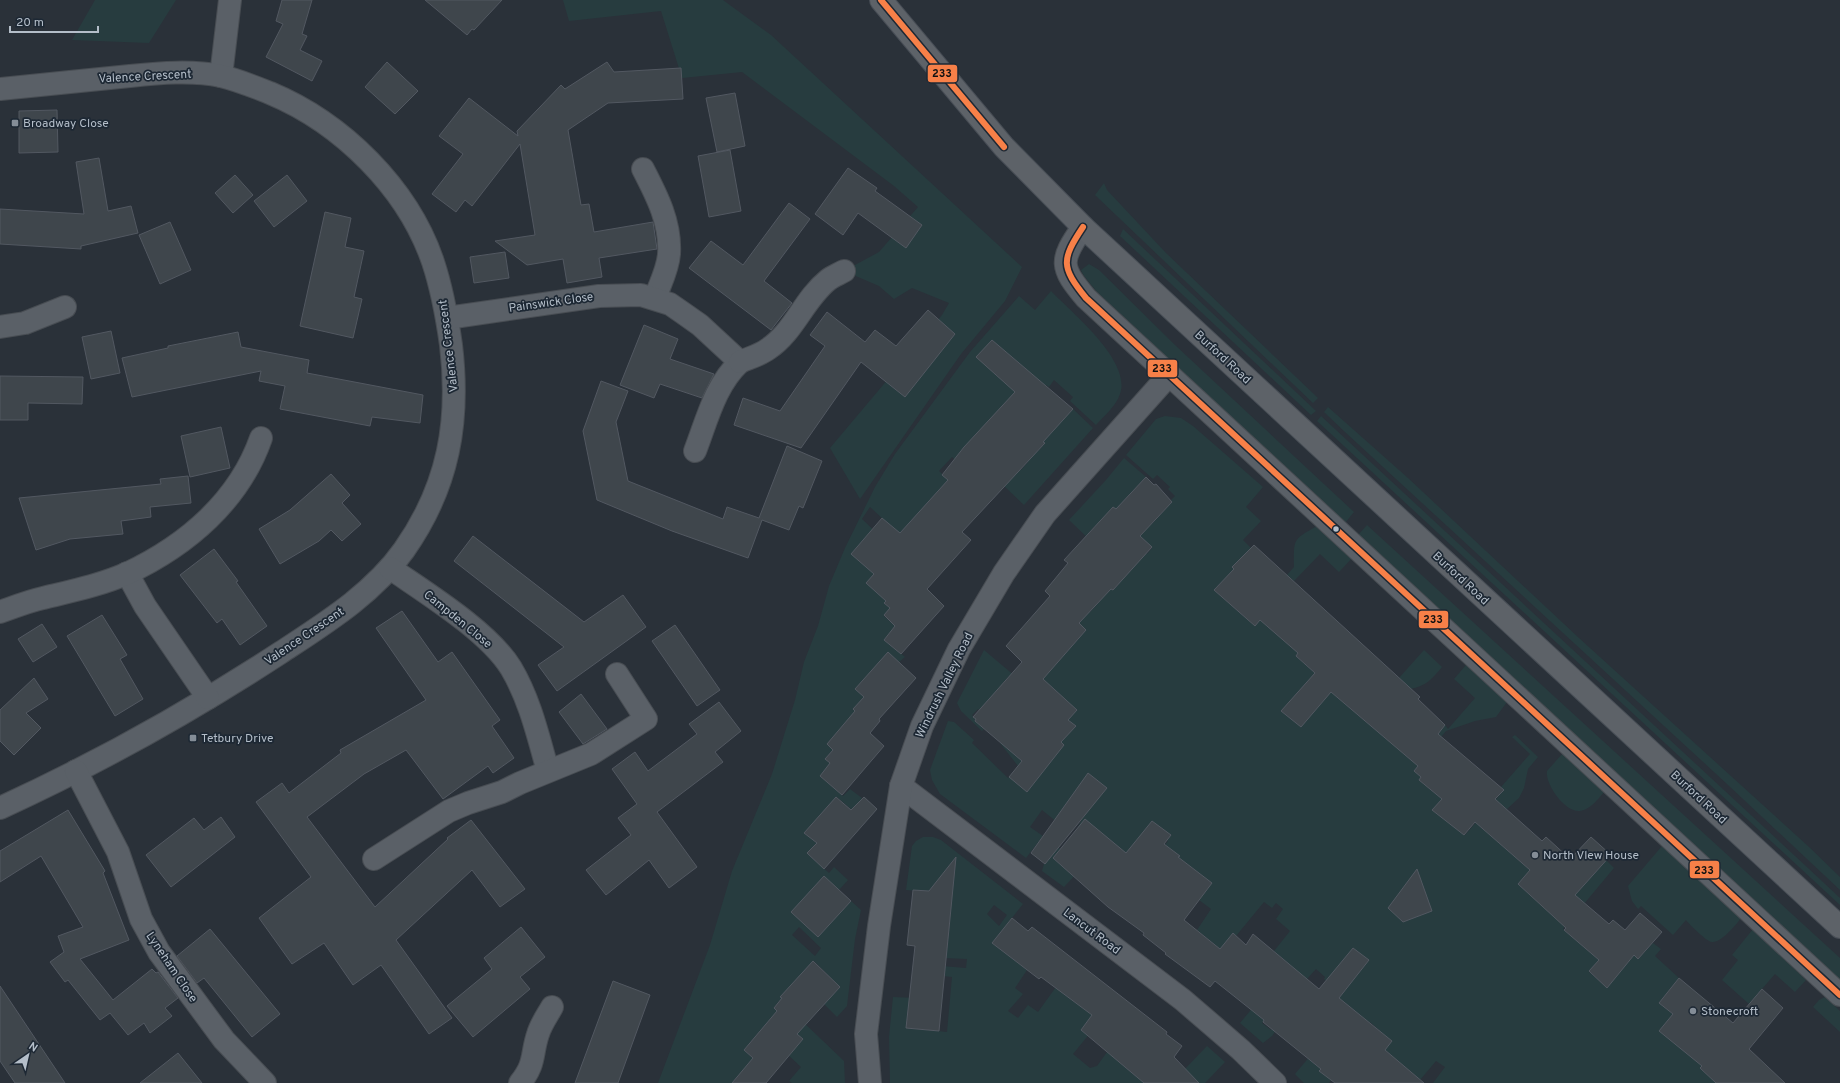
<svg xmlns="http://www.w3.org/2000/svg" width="1840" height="1083" font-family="Overpass,sans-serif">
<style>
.green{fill:#273c3f;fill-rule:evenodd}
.building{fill:#3f464c;stroke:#525861}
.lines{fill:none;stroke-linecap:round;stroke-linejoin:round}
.minor-casing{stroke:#484d53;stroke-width:24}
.major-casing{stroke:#484e56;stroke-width:24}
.minor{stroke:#5a6067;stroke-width:22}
.major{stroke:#5d6268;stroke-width:22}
.bus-1-casing{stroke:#1d2834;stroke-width:9}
.bus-1{stroke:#f78048;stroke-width:6}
.poi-dot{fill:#848d97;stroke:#1d2834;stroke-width:1.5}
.bus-dot{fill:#b4bec9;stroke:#1d2834;stroke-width:1.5}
.labels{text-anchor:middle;stroke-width:3.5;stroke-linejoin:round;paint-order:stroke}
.street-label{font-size:12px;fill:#b4bec9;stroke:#1d2834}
.poi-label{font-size:12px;fill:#b4bec9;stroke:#1d2834;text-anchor:start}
.line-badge{stroke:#1d2834;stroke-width:1.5}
.pale-badge-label{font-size:11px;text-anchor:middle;font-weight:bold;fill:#111}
</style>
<rect width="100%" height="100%" fill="#2a3139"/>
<g class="green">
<polygon points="95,0 176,0 149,43 72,40"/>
<polygon points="563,0 723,0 771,35 1022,267 1005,301 961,354 860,499 830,448 942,315 949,303 912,288 894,299 879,286 844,271 879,252 918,207 894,186 742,72 682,78 661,11 569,21"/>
<polygon points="1104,183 1107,190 1166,253 1318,398 1313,403 1095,195"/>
<polygon points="1123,229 1316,411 1311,415 1120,236"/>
<polygon points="1089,264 1099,270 1175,345 1354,512 1345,523 1097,292 1084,276 1081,270"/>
<path d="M1051,291c21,22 81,70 69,103 -4,12 -16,22 -24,31l-26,-24 3,-4 -19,-17 -5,7 -3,-2 -2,1 -75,85 -17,-14 -13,14 36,33 -75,35 -2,-6 -28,-26 -8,12 21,20 11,54 -10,10 6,5 -6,8 23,21 -17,-4 -6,7 21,17 -6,5 -11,-9 -7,59 -28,-3 21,19 -34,13 -6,-5 -7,8 6,6 -8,9 23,20 -22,-10 -6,7 23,20 7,-7 12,9 -10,12 -15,-13 -32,36 24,21 -3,5 -14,-11 -5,5 22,20 5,-6 14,13 -9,10v16l5,3 7,-8 10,9 -6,29 -8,67 -10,11 -17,-17 9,-10 5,4 6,-7 -26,-26 -33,36 21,20 -2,2 44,42 1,22h-53l-3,-2 12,-14 -16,-15 7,-8 4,3 7,-8 -11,-9 -32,1 -16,19 23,21 -24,12 -6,-6 -5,6h-74l52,-138 22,-74 40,-97 23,-74 9,-38 14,-36 11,-40 16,-38 30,-61 20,-33 75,-102 49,-56 16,14zM799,927l22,21 -6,8 -23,-21zM779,1001l10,9 -5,8 -10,-10z"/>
<polygon points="1328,407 1408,478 1579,638 1808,846 1840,877 1840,890 1727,784 1345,432 1324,412"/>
<polygon points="1073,409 1093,428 1024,505 1004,486 1016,465 1021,470 1028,462 1023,458 1038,451 1045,443 1041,439 1052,431"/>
<path d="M1165,416l16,2 12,8 70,61 -17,20 15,14 -18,19 8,8 -19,19 2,2 -20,21 41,36 15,-18 28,45 -2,3 119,106 30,-37 3,4 27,-31 -21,-19 12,-14 41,37 -11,15 -21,4 -29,10 -9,11 8,7 -26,31 23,19 -10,11 33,25 39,-45 -3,-3 29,-33 -18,-17 3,-2 23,22 -10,12 -4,19 -5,10 -12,11 -20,23 43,38 62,6 14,-16 8,8 -51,61 36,31 -10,12 18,15 27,-32 4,4 15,-16 8,6 -6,7 24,22 -20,25 14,11 37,43 -10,11 16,15h-283l12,-16 -9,-6 -16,19 -48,-40 7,-10 -9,-8 -7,8 -29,-25 8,-11 -18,-15 1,-2 -9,-8 -9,10h-2l-31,-28 16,-20 -14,-12 7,-10 -7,-6 -4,5 -8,-6 -28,34 4,3 -7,8 -1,12 -35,-29 14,-21 -12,-9 -62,-21 31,-38 -10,-9 -37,32 -43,-37 5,-10 -26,5 -15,-12 -12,17 13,9 -17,22 -86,-64 -8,-14 -2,-10 18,-49 6,1 20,18 -2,3 36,35 10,-12 -18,-23c18,-21 48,-23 65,-44l-31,-26 27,-15 18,-20 -33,-29 9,-29 35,32 10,-11 -12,-12 44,-48 15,13 5,-6 -14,-14 14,-10 20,-22 -1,-2 4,-4 -7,-7 2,-2 -13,-12 -4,4 -27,-24 30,-36zM1109,575l10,9 -6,6 -10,-9z"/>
<polygon points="1321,416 1808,868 1840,898 1840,905 1317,421"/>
<polygon points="1124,458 1146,477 1125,499 1117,511 1113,507 1107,514 1100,531 1095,526 1088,534 1092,538 1090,540 1069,520 1106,480"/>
<polygon points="1367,525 1840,958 1840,982 1358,535"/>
<path d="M1317,526l36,31 -14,15 -19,-18 -26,27 -7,-6 7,-8c0,-28 -2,-27 23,-41z"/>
<polygon points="984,650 1016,677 1013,680 1009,676 1003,683 1006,686 983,713 978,709 972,715 976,719 975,721 984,729 982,731 961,711 957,703"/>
<path d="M1424,650l18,17c-10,12 -16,19 -32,22l-11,-11z"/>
<path d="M1563,753l41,39c-6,7 -13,17 -24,19 -14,2 -35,-26 -33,-40z"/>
<path d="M923,837h10l8,3 82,64 -30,38 34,28 -12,18 8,6 -15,17 10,7 10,-13 10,7 18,-25 44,34 -27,33 17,14 7,-2 18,-25 34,42h-259l-1,-46 4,-40 23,1 -9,30 40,4 5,-55 -28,-3 23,-25 5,-55 -46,-4 6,-44 4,-5zM994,905l13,10 -8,11 -12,-12zM943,958l24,1 -1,9 -24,-2z"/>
<polygon points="1058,846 1060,849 1053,858 1061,865 1078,872 1064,887 1042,871 1044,864"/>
<path d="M1662,846l79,72c-5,7 -20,25 -29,24 -5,0 -23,-18 -26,-22l-13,15 -32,-29 -3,3 -6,-8 -4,-15z"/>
<polygon points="1753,929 1806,980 1795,992 1775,974 1749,1004 1722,980 1738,960 1732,955"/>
<polygon points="1825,997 1840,1011 1840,1032 1813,1007 1819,1000"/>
<polygon points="1255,1005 1268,1016 1262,1023 1271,1030 1284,1015 1286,1017 1272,1036 1263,1043 1240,1023"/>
<polygon points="1207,1046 1225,1062 1205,1083 1191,1083 1185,1069"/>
<polygon points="1311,1055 1324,1065 1319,1071 1331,1080 1329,1083 1304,1083 1295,1074"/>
</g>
<g class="building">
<polygon points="282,0 312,0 302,34 307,36 300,50 322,61 312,81 266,57 283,24 276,21"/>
<polygon points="425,0 502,0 474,30 472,29 467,35"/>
<polygon points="387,62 418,91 395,114 365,87"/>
<polygon points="607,62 614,72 681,68 683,99 608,103 568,130 581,205 589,204 594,232 653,222 657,249 599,258 602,277 567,283 563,259 527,265 495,241 535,235 520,144 472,206 465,200 456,212 432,194 463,154 439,136 469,98 518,136 517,131 561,85 565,89"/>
<polygon points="735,93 745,146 717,152 706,98"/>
<polygon points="57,110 58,152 19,153 19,111"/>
<polygon points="730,150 741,211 709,217 698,156"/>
<polygon points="99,158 108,211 131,206 138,233 81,246 81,249 0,244 0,209 84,214 76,162"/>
<polygon points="848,168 877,188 875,191 922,225 906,248 858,213 843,235 815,214"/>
<polygon points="235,175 253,195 233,213 215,193"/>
<polygon points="287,175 307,201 274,227 254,201"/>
<polygon points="789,203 810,219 764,281 792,303 771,330 689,268 711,241 743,265"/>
<polygon points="325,212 351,218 345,247 364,251 354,297 362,299 353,338 300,326"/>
<polygon points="170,222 191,270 160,284 139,235"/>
<polygon points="505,252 509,278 474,283 470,257"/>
<polygon points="928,310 955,334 905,397 861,362 801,448 734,425 743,398 780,411 825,346 810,335 827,312 865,342 875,330 896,346"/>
<polygon points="644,325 678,339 670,359 714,374 702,398 660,384 654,398 620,385"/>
<polygon points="111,331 120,373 91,379 82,337"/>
<polygon points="238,332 241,347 309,360 307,373 423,395 420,423 372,417 370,426 280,409 285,386 259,381 261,371 132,397 122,358 168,348 168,346"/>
<polygon points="992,340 1073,409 1043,442 1045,443 962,532 971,540 927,589 944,606 901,654 884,640 895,626 884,615 890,608 884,603 886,601 866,583 874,574 851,554 882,518 900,533 948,480 942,475 964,447 1015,392 976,357"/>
<polygon points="0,376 83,377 82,404 28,403 28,420 0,420"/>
<polygon points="601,381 628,391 616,422 628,481 723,519 727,507 759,518 787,446 822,461 803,508 799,506 789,530 762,520 748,558 672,531 597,500 583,431"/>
<polygon points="221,427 230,468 190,477 181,436"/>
<polygon points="331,474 350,495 342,503 361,524 342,541 331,530 319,541 280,564 259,529 290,510"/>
<polygon points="188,476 191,503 150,507 151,517 121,521 123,534 70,539 36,550 19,498 161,484 160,479"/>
<polygon points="1146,477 1154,485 1156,484 1172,502 1140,536 1152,547 1113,590 1111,589 1079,623 1086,630 1043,679 1077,710 1068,720 1076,726 1061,742 1064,745 1027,792 1009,777 1022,761 975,721 976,719 973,717 1022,662 1006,646 1050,596 1045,591 1068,563 1064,560 1113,507 1116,509"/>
<polygon points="473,536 584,622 623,595 646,627 557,691 538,665 564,647 454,561"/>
<polygon points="1254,545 1420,697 1418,699 1445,725 1438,734 1504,790 1495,799 1542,841 1546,837 1570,859 1591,837 1611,855 1575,895 1609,924 1613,920 1625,930 1640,913 1662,932 1638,959 1634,955 1607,988 1589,971 1599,960 1564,930 1566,928 1518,884 1530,870 1475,822 1464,835 1432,810 1442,799 1419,780 1421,777 1414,771 1418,766 1331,692 1301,727 1281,711 1315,673 1296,656 1298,653 1260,620 1255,626 1214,590 1234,569 1232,567"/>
<polygon points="214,549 238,581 236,582 267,626 240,645 222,619 217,623 180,575"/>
<polygon points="402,611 438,662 452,652 500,720 492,726 514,758 493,773 488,766 443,799 406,750 364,774 307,817 375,907 448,839 447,838 471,820 525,889 500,907 472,870 396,940 452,1018 429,1034 381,965 353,985 324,943 292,964 259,918 311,877 256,802 282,783 289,793 341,753 340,750 426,700 376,628"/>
<polygon points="102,615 127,655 120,659 143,699 115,716 67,636"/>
<polygon points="42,624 57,647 33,662 18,639"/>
<polygon points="675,625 720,690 697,706 652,641"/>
<polygon points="888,652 916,678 879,719 880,721 870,733 884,746 842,795 820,776 830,763 825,759 833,750 827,744 855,711 853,709 864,697 855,689"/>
<polygon points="34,678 48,699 26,713 41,728 14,755 0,741 0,710"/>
<polygon points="581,694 607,729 583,744 559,712"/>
<polygon points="719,702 741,731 715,752 723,762 657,812 697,867 669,888 649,860 606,895 586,870 631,835 618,818 637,804 612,769 635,752 648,771 697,734 689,724"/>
<polygon points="1088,773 1107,788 1045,864 1031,853"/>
<polygon points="836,797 851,810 864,797 877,809 824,869 807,853 817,843 804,833"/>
<polygon points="68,810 105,871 103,873 129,940 80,959 113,1000 152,969 156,973 158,972 178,998 165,1008 172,1016 150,1033 144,1023 128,1035 110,1013 100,1020 68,980 65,982 50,962 64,952 58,936 83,927 41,856 0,882 0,851"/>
<polygon points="221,817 235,837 171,887 146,855 194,818 204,830"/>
<polygon points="1085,819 1126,853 1152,821 1171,835 1164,844 1180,856 1178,857 1212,883 1184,920 1220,949 1233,933 1246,945 1253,934 1319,989 1353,948 1369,960 1339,998 1392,1041 1385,1050 1424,1083 1335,1083 1319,1071 1321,1069 1263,1022 1264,1020 1215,981 1210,987 1165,954 1166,953 1143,935 1144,933 1108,907 1053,858"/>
<polygon points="956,857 939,1031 906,1028 915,946 907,945 913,890 929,891"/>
<polygon points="1417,869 1432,911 1403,922 1388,908"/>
<polygon points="824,876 851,901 818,937 791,912"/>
<polygon points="1012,918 1028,931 1032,927 1167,1032 1166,1034 1182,1046 1174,1057 1199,1083 1144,1083 1081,1030 1092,1015 1041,977 1039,979 992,943"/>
<polygon points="521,927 545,957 520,977 530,989 473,1037 447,1006 492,969 484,958"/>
<polygon points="210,929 280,1014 252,1037 204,978 197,983 177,956"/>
<polygon points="813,961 840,987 797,1034 803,1039 766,1083 732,1083 753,1058 744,1050 777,1011 774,1008 782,998 780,997"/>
<polygon points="1679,978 1733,1023 1762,989 1783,1008 1749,1049 1785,1083 1716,1083 1700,1068 1702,1066 1659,1031 1673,1014 1659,1003"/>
<polygon points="613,981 650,995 618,1083 575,1083"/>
<polygon points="0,986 65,1083 15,1083 0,1061"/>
<polygon points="178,1053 202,1083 140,1083"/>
</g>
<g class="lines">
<defs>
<g id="minor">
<polyline points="221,76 230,0"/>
<path d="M0,89c43,-4 87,-9 130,-13 30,-3 61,-6 91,0 17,4 34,11 49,17 72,30 138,95 163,169 9,27 14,55 18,83 9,76 -2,141 -47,205 -31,44 -80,74 -124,103 -89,58 -184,111 -280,155"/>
<path d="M643,169c14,27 28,54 26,85 -1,15 -9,30 -14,44"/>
<path d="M1083,227c-24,34 -23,40 3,71l754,697"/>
<path d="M447,318l152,-22 42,-1 29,9 13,9 17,12 40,37c-25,23 -33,58 -45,89"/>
<polyline points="0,327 25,323 65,307"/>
<path d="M740,362c9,-4 20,-7 28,-13 26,-17 36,-50 60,-69 5,-4 11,-6 16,-9"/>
<path d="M390,568c36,25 98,63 121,100 19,32 27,68 37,103"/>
<polyline points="127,573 145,606 208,698"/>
<path d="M0,612c14,-5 29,-11 43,-14 29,-7 58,-13 85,-25 59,-28 111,-72 133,-135"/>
<polyline points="76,771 118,852 141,919 159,952 224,1040 265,1083"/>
<polyline points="901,786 1183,1000 1241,1050 1275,1083"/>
<polyline points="374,859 449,811 468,803 502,792 520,783 591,754 646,719 617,674"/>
<path d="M520,1083c16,-20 11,-28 18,-49 3,-10 9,-18 14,-27"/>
<polyline points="870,1083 866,1034 879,926 901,786 922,726 959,649 1004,573 1045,514 1169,375"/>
</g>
<polyline id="major" points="881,0 1004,147 1083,227 1840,927"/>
</defs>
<use href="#minor" class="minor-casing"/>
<use href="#major" class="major-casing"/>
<use href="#minor" class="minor"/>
<use href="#major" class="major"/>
<defs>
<g id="bus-1">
<polyline points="881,0 1004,147"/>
<path d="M1083,227c-22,33 -22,40 3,71l754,697"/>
</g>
</defs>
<use href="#bus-1" class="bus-1-casing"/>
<use href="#bus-1" class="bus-1"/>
</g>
<g class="poi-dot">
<rect x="11" y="119" width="8" height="8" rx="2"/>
<rect x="189" y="734" width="8" height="8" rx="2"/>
<circle cx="1535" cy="855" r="4"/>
<circle cx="1693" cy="1011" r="4"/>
</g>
<circle class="bus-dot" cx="1336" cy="529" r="3.5"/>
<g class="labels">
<g class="street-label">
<text transform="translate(145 76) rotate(-3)" y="4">Valence Crescent</text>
<text transform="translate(551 302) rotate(-8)" y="4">Painswick Close</text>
<text transform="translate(448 346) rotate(-97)" y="4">Valence Crescent</text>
<text transform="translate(1223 357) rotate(43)" y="4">Burford Road</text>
<text transform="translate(1461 578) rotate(43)" y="4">Burford Road</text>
<text transform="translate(458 619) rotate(39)" y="4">Campden Close</text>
<text transform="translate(304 636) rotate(-34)" y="4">Valence Crescent</text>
<text transform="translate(944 685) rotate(-64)" y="4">Windrush Valley Road</text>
<text transform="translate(1699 797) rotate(43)" y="4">Burford Road</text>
<text transform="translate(1092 931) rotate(37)" y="4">Lancut Road</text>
<text transform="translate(172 967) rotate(56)" y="4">Lyneham Close</text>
</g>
<g class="poi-label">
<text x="23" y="127">Broadway Close</text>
<text x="201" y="742">Tetbury Drive</text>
<text x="1543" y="859">North Vlew House</text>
<text x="1701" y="1015">Stonecroft</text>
</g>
</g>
<g class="line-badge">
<rect x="927" y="64" width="31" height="19" rx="4" fill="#f78048"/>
<rect x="1147" y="359" width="31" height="19" rx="4" fill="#f78048"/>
<rect x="1418" y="610" width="31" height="19" rx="4" fill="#f78048"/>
<rect x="1689" y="860" width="31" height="19" rx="4" fill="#f78048"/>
</g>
<g class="pale-badge-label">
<text x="942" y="77">233</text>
<text x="1162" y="372">233</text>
<text x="1433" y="623">233</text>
<text x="1704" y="874">233</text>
</g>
<g transform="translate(28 1055) rotate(34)" stroke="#1d2834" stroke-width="3" paint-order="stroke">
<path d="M0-3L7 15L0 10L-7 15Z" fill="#b4bec9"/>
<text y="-6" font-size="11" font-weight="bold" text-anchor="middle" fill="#b4bec9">N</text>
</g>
<path d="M10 26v6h88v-6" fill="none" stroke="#b4bec9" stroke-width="2"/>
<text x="16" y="26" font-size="12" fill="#b4bec9" stroke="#1d2834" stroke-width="3" paint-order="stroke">20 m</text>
</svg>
